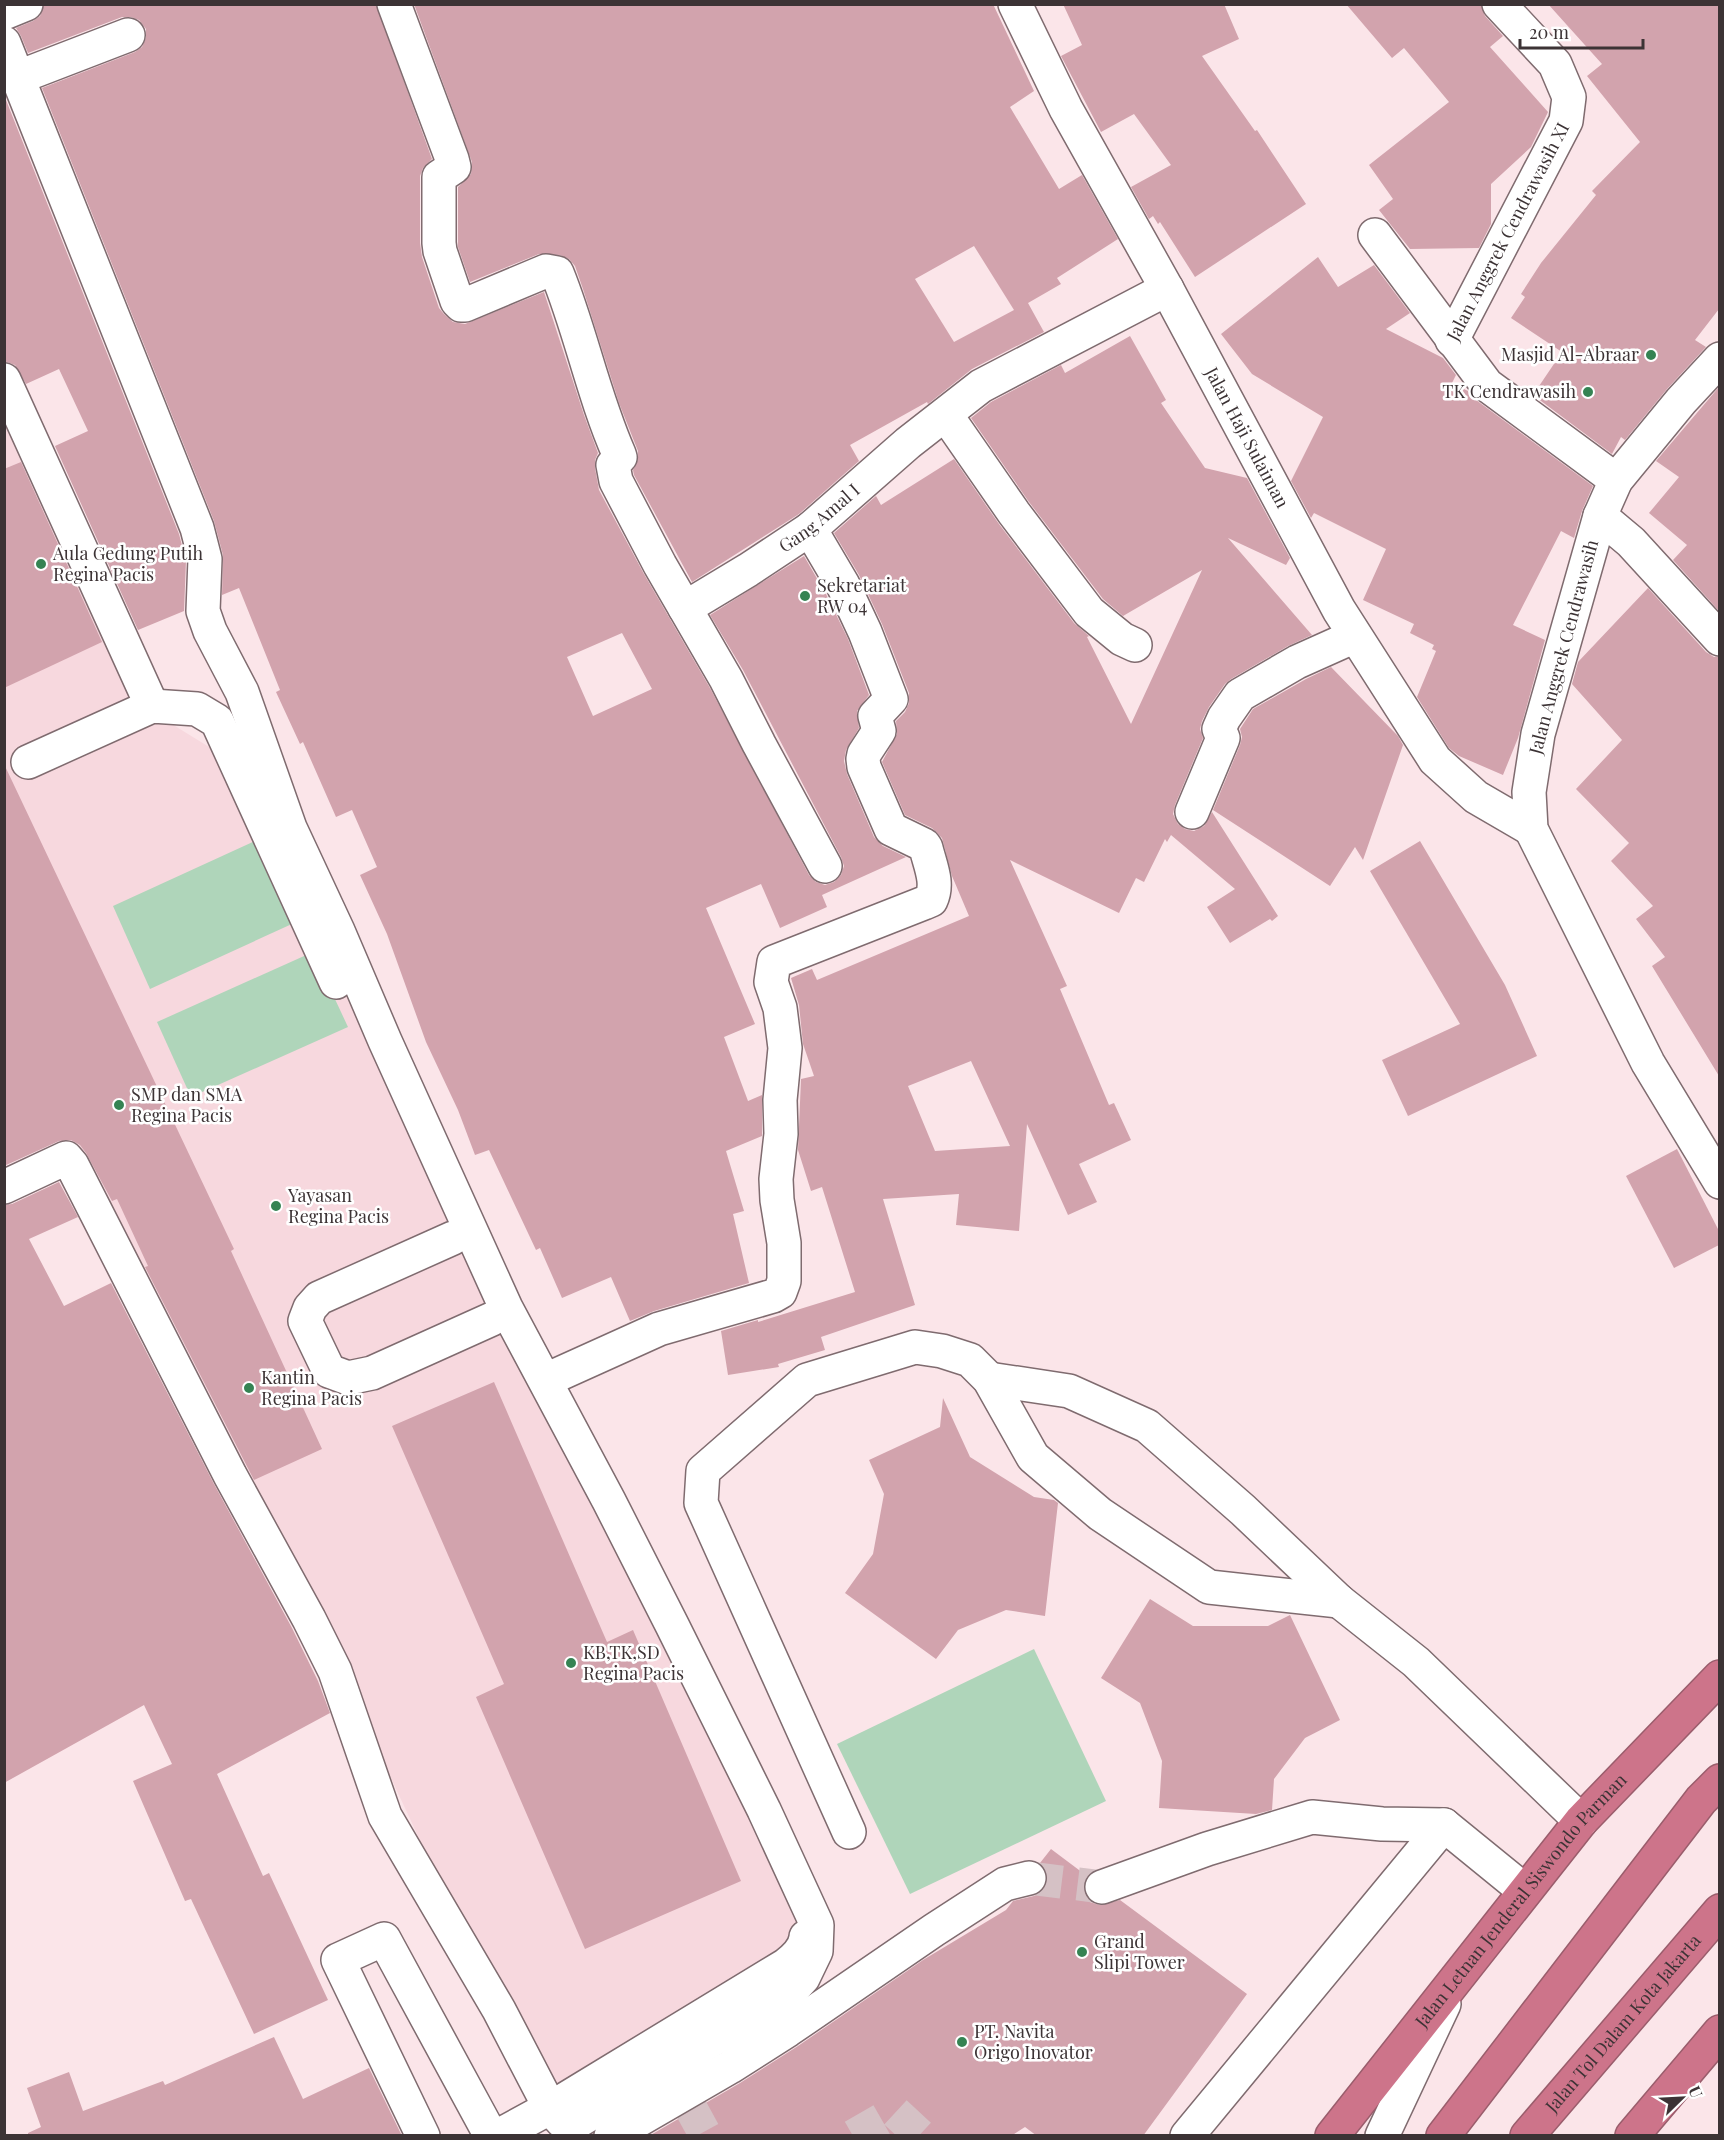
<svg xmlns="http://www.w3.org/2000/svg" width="1724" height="2140" font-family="'Playfair Display',serif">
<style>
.built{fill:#f7d8de}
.green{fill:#afd5ba}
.building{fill:#d2a3ad;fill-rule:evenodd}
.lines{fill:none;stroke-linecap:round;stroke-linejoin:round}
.minor-tunnel{stroke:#d5c1c5;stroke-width:33;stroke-dasharray:33 16;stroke-linecap:butt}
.minor-casing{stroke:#7f6b6f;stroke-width:36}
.highway-casing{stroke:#9a5d6c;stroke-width:36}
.minor{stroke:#fff;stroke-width:33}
.highway{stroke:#cd748a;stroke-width:33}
.poi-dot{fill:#358353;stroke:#fff;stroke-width:2}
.labels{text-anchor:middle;stroke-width:5;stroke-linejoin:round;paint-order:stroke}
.street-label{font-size:18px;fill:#3c3335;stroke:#fff}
.poi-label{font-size:18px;fill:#3c3335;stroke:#fff;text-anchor:start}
</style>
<rect width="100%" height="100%" fill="#fbe5e9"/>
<polygon class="built" points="4,359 162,718 227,758 246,757 812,1941 552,2124 317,1619 141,1291 5,1002"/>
<g class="green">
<polygon points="268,835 305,918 150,989 113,906"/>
<polygon points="313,952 348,1027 191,1097 157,1022"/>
<polygon points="1034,1649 1106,1801 910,1894 837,1744"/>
</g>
<g class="building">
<path d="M44,4h332l56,155 -9,9 -3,8v67l2,14 17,51 5,6 9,8 12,2 79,-32 40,123 14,38 -3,7v8l4,22 45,84 66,114 99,187 7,7 9,3 9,-3 7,-7 3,-9 -3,-9 -98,-187 -33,-55 94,-59 22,38 22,45 21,56 -12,16 2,17 -13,22 -2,11 3,13 27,63 9,9 23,11 -84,38 5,12 -47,21 -19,-44 -55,24 49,116 -31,13 24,64 14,-6v41l-36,15 18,60 -11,3 16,69 -95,28 -24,10 -19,-44 -49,21 -22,-50 -4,2 -47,-100 -14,5 -17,-45 -32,-68 -39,-108 -27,-59 17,-8 -25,-57 -16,7 -33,-75 -3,2 -24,-52 4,-2 -41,-102 -17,7 1,-40 -9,-34 -172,-433 93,-36 7,-5 4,-9v-9l-7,-9 -8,-3h-9l-94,36 -7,-17 -5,-8 17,-7 7,-5zM622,633l30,56 -59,27 -26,-59z"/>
<path d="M414,4h579l41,87 -24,16 49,82 23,-14 36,64 -61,39 4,6 -33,19 16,29 -72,37 -44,35 -1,-2 -77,43 9,16 -60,53 -107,68 -58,-107 -1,-5 5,-10v-9l-19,-48 -36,-114 -8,-23 -6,-7 -9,-4 -21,-1 -69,28 -12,-35v-60l13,-13 1,-12zM974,246l40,64 -60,32 -39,-63z"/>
<polygon points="1063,4 1224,4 1239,39 1202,56 1255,131 1257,130 1306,204 1195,277 1160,222 1158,224 1153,216 1149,219 1131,187 1171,165 1134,114 1101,132 1061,56 1082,45"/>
<polygon points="1346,4 1481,4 1485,16 1503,36 1490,47 1548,112 1531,147 1491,184 1491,224 1479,248 1410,249 1379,210 1393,199 1369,165 1449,102 1404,48 1392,58"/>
<polygon points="1548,4 1719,4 1719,309 1695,340 1706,347 1667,389 1625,440 1621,437 1612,454 1533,395 1562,352 1511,318 1525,297 1521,294 1541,263 1596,195 1592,191 1640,142 1587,76 1602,64"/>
<polygon points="4,95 179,534 186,561 184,611 138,630 55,446 88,431 59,369 26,384 15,365 4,361"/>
<polygon points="1318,257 1338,287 1374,265 1410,313 1386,329 1443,358 1456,375 1452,383 1468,391 1476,400 1593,486 1582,511 1574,538 1561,531 1513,625 1545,640 1518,738 1503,775 1459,756 1449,748 1417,697 1436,651 1432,649 1434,645 1410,633 1414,624 1363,600 1386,549 1314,513 1311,518 1291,481 1323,417 1252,374 1221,334"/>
<path d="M1130,336l36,64 -5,3 44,65 42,10 43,80 -4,7 -58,-27 84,97 -24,11 -57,33 -6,5 -16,23 -7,14 -2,8 3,9 -28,67 -2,9 5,10 7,5 9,2 10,-5 8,-14 66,104 -6,5 -2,-2 -40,24 -23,-36 28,-18 -64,-54 -4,7 -2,-3 -21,43 -8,-4 -17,35 -109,-53 57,126 -7,3 49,116 5,-2 17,37 -52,24 18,38 -29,13 -41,-91 -8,107 -63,-6 3,-31 -76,5 32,106 -94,32 4,13 -47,14 1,3 -51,8 -7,-44 37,-11v2l97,-30 -33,-105 -11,4 -13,-41 3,-71 13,-3 -11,-32 -4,-39 -8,-27 21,-9 5,11 152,-64 -17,-40 -10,-38 -10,-10 -27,-13 -23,-53 15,-28 -1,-13 9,-9 4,-9v-10l-27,-69 -23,-49 -25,-42 42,-37 5,9 73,-46 45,65 75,99 15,13 -2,1 44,87 71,-154 -79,46 -20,-17 -74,-97 -58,-84 20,-16 70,-37 4,8zM971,1061l39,85 -75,5 -27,-65z"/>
<polygon points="1719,387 1719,611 1673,560 1687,545 1649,513 1679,477 1656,461"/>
<polygon points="21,462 102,642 4,688 4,469"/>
<polygon points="1648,588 1706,652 1714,657 1719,657 1719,1076 1652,966 1665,957 1636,919 1653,906 1611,861 1629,843 1576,789 1622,740 1572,684 1578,662"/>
<polygon points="1331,667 1398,736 1403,745 1363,860 1355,847 1330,886 1213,810 1240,745 1242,737 1240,729 1253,709 1306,679"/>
<polygon points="4,764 234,1249 231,1251 322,1449 254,1480 145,1267 148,1266 117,1199 112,1201 86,1153 80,1145 71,1140 59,1141 4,1166"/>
<polygon points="1420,841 1505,985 1537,1056 1408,1116 1382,1060 1460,1024 1370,871"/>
<polygon points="1677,1149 1719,1231 1719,1245 1674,1268 1626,1176"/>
<polygon points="59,1182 78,1217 29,1239 64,1306 111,1283 214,1484 292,1628 318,1681 330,1713 217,1774 263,1876 269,1873 328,2000 254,2034 191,1899 185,1901 133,1781 172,1764 144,1705 4,1783 4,1205 12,1204"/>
<polygon points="494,1382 607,1642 633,1630 741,1881 585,1949 476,1697 504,1684 392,1426"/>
<polygon points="943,1398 970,1457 1034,1497 1054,1500 1058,1503 1045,1616 1006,1610 958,1630 936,1659 845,1593 873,1554 884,1494 869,1460 940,1427"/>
<polygon points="1150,1599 1193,1626 1268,1626 1290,1615 1340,1720 1305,1738 1274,1779 1272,1810 1256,1814 1159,1808 1162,1761 1140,1703 1101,1678"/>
<polygon points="1051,1849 1087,1876 1084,1884 1084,1893 1090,1902 1099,1905 1120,1900 1247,1994 1143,2136 1037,2136 1025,2127 1011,2136 649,2136 740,2083 798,2046 923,1960 1006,1910 1013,1901 1034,1896 1042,1892 1047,1884 1047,1874 1040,1863"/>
<polygon points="274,2037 303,2099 369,2068 402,2136 28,2136 28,2133 41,2127 27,2088 69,2072 83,2111 163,2081 165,2085"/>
</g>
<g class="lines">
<g class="minor-tunnel">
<polyline points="1029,1878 1102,1887"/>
<polyline points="688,2103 706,2136"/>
<polyline points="853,2136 895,2112 921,2136"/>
</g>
<defs>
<g id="minor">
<path d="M394,4l58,155 2,8 -15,10v66l1,8 17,50 4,4h4l81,-34 11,2c24,59 36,122 62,181l1,3 -7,8 3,16 44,84 66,114 33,65 66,122"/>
<path id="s1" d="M1015,4l51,105 101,180 172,321 96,150 41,37 55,32"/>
<polyline points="4,13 26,4"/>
<polyline points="4,43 197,528 205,559 203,611 210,631 242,692 290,828 338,931 385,1041 506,1308 609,1501 672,1625 764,1810 817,1925 816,1951 803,1978 788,1994 572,2125 563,2122 550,2108 499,2010 385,1816 335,1671 309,1619 230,1475 72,1165 66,1158 4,1187"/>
<polyline points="19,77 128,35"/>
<polyline points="1375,235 1487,385 1616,480"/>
<path id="s2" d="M1452,340l114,-219 3,-24 -14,-33 -56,-60"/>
<polyline points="1720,359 1681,401 1616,480 1600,516 1538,734 1529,792 1531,829 1648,1063 1720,1182"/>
<polyline points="4,380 152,706"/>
<polyline points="946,415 1014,513 1089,612 1122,639 1135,645"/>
<polyline points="1600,516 1631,542 1720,639"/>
<path id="s3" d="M685,608l63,-38 62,-41 98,-86 73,-57 186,-97"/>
<polyline points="28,762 152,706 197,709 217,721 336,982"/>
<polyline points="1192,812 1223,738 1219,729 1224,718 1240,695 1297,662 1355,636"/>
<polyline points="453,1238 319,1298 310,1308 305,1321 329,1371 348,1378 372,1373 492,1319"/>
<polyline points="989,1379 1069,1391 1147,1426 1243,1510 1339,1601 1416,1662 1581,1821"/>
<path d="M546,1380l113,-51 114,-33 7,-4 4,-11v-38l-7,-43 -1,-21 5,-45 -1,-34 5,-52 -5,-40 -9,-26 3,-20 150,-59 7,-3c8,-17 -1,-35 -5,-52l-2,-3 -33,-16 -27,-62 -1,-8 1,-5 15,-23 -4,-15 16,-17 -26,-67 -22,-47 -33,-56"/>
<polyline points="849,1832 701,1503 703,1471 807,1380 915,1347 942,1351 970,1360 989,1379 1033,1457 1100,1514 1209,1587 1339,1601"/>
<polyline points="1102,1887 1207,1849 1312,1817 1382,1824 1444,1825"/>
<polyline points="423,2136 338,1960 384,1939 491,2136"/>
<path d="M498,2136l66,-36 222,-135c9,-7 19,-16 20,-28"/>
<polyline points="611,2136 730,2067 788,2030 934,1930 1005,1884 1029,1878"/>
<polyline points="1187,2136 1444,1825 1525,1891"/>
<polyline points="1382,2136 1444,2004"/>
</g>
<g id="highway">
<path id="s4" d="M1332,2136l249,-315 139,-144"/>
<polyline points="1443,2136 1701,1800 1720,1781"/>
<path id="s5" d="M1527,2136l193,-225"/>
<polyline points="1632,2136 1720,2032"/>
</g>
</defs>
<use href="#minor" class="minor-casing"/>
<use href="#highway" class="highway-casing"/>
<use href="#minor" class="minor"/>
<use href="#highway" class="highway"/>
</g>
<g class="poi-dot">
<circle cx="1651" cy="355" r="6"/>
<circle cx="1588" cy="392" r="6"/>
<circle cx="41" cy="564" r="6"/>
<circle cx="805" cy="596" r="6"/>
<circle cx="119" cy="1105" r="6"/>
<circle cx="276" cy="1206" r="6"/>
<circle cx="249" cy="1388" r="6"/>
<circle cx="571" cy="1663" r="6"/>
<circle cx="1082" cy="1952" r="6"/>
<circle cx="962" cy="2042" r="6"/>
</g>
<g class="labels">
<g class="street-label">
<text dy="6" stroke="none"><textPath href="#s2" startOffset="122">Jalan Anggrek Cendrawasih XI</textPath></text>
<text dy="6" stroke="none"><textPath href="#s1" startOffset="492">Jalan Haji Sulaiman</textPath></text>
<text dy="6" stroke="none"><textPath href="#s3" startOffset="162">Gang Amal I</textPath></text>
<text transform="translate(1564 647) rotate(-75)" y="6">Jalan Anggrek Cendrawasih</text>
<text dy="6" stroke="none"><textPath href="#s4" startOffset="302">Jalan Letnan Jenderal Siswondo Parman</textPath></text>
<text dy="6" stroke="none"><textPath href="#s5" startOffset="148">Jalan Tol Dalam Kota Jakarta</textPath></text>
</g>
<g class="poi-label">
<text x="1639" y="361" text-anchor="end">Masjid Al-Abraar</text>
<text x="1576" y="398" text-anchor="end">TK Cendrawasih</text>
<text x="53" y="560">Aula Gedung Putih<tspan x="53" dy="21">Regina Pacis</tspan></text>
<text x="817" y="592">Sekretariat<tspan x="817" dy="21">RW 04</tspan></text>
<text x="131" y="1101">SMP dan SMA<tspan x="131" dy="21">Regina Pacis</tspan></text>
<text x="288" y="1202">Yayasan<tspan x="288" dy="21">Regina Pacis</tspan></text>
<text x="261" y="1384">Kantin<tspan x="261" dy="21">Regina Pacis</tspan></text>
<text x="583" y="1659">KB,TK,SD<tspan x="583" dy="21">Regina Pacis</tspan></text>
<text x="1094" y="1948">Grand<tspan x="1094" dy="21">Slipi Tower</tspan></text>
<text x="974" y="2038">PT. Navita<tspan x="974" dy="21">Origo Inovator</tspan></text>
</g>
</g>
<rect width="1724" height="2140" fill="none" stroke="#3c3335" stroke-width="12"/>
<g transform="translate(1682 2098) rotate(66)" stroke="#ffffff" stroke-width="4.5" paint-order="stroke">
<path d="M0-4.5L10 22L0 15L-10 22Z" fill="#3c3335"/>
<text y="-9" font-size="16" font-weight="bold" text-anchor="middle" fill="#3c3335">U</text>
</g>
<path d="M1520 39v9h123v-9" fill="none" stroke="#3c3335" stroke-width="3"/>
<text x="1529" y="39" font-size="18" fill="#3c3335" stroke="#ffffff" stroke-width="4.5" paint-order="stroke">20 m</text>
</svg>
